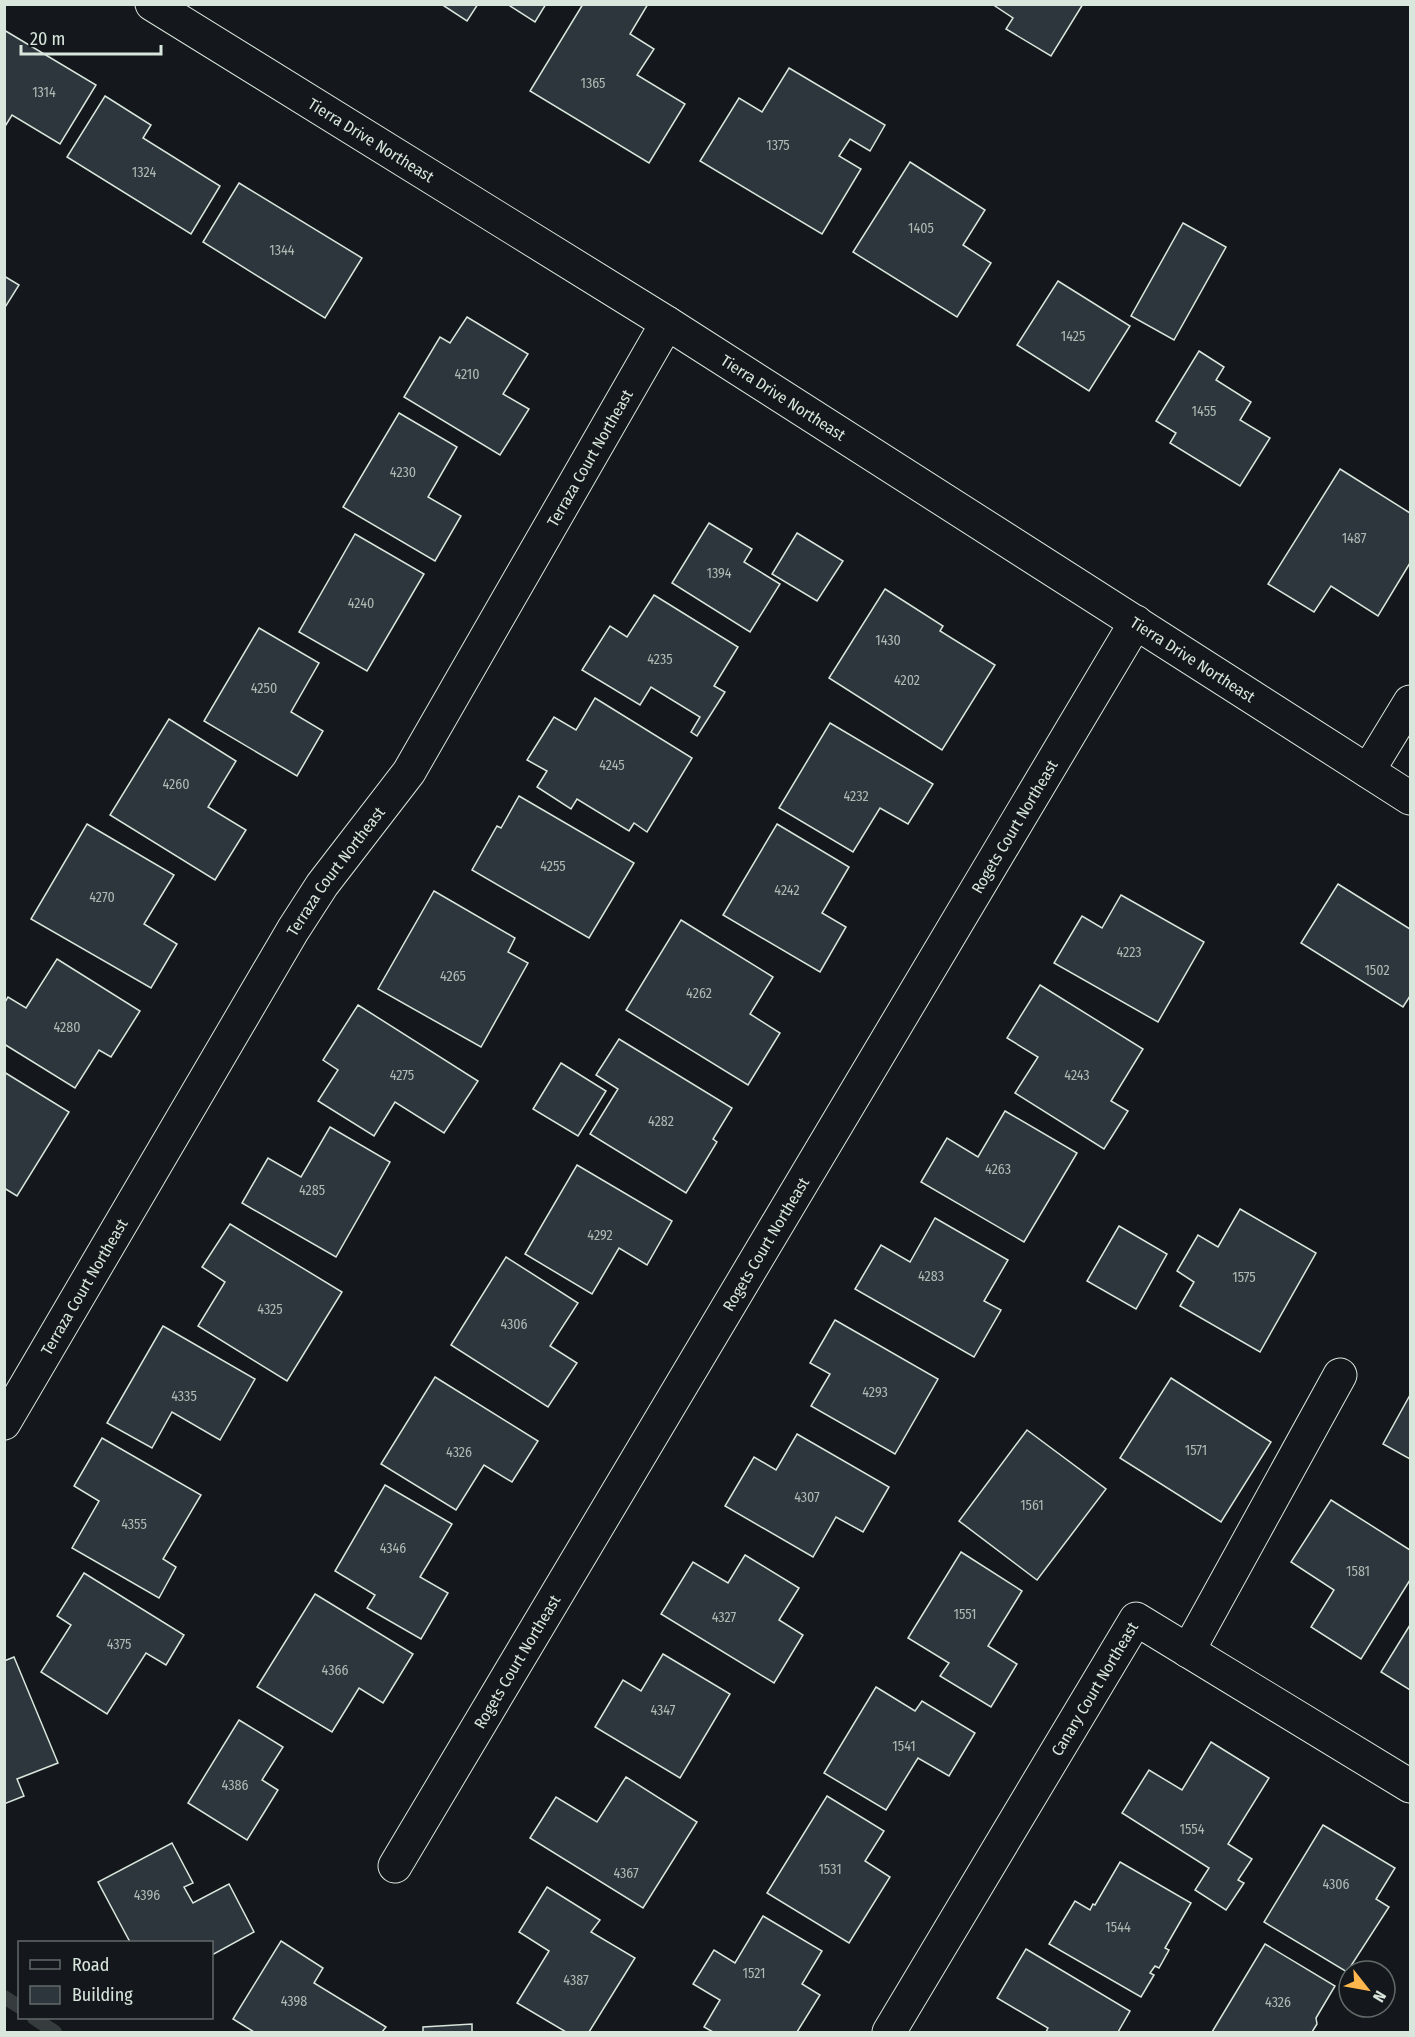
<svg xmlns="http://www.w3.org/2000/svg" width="1415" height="2037" font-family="'Fira Sans Condensed',sans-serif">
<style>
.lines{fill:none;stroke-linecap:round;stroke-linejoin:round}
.stream{stroke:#363b3e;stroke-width:14}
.building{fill:#2c363c;stroke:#d8e6dc;stroke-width:1.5}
.minor-casing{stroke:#d8e6dc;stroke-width:35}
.minor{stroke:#14181c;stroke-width:33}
.labels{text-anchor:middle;stroke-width:4.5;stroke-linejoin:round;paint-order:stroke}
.number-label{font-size:14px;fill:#adbab4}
.street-label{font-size:16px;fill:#d8e6dc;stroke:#14181c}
</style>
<rect width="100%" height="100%" fill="#14181c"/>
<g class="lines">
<g class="stream">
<polyline points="4,1997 20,2007"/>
<polyline points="34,2018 55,2032"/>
</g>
</g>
<g class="building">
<polygon points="441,4 478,4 467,21"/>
<polygon points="507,4 546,4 535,22"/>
<polygon points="583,4 648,4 630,34 654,49 637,75 685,104 649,163 530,91"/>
<polygon points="992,4 1083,4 1051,56 1006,29 1013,18"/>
<polygon points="4,30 96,85 60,144 12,115 4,128"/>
<polygon points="789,68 885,125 870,151 850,139 839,156 861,169 822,234 700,161 739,98 762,112"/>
<polygon points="105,96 151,125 143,138 220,186 191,234 67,157"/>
<polygon points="910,162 985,210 963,245 991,263 957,317 853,252"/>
<polygon points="239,183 362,258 325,318 203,242"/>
<polygon points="1183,223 1226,247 1174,340 1131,316"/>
<polygon points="4,276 19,285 4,309"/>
<polygon points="1058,281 1130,326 1089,391 1017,345"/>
<polygon points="467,317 528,354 503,394 529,409 500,455 404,397 440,337 450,343"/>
<polygon points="1199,351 1224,367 1216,380 1251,402 1240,420 1270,438 1240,486 1170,443 1176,433 1156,421"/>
<polygon points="399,413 457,447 428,497 461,516 435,561 343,507"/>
<polygon points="1340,469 1410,513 1410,563 1378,616 1331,586 1314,612 1268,584"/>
<polygon points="709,523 752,549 744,562 780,584 750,632 672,583"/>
<polygon points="797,533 843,561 817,601 772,574"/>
<polygon points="355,534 424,574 367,671 299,632"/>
<polygon points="885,589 943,626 940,631 995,665 942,750 829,678"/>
<polygon points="654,595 738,647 714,686 725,692 697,736 691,732 700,717 651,687 640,705 582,670 610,626 627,637"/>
<polygon points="259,628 319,663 291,712 323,731 297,776 204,721"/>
<polygon points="595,698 692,758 647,832 634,823 629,831 577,799 571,809 537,787 547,771 527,760 554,717 576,730"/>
<polygon points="169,719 236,761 208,807 246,830 215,880 110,815"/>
<polygon points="830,723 933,784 908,824 880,808 853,852 779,808"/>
<polygon points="519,796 634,863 589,938 472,870 497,826 501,828"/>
<polygon points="87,824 174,875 144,924 177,944 151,988 31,919"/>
<polygon points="777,824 849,867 822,913 846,927 820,972 723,915"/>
<polygon points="1338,884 1410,929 1410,996 1403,1007 1301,943"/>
<polygon points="434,891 515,938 508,952 528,963 481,1047 378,989"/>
<polygon points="1121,895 1204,942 1158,1022 1054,963 1082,916 1102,928"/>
<polygon points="681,920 773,977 750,1014 780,1033 748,1085 626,1010"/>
<polygon points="57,959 140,1011 111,1057 99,1050 75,1088 4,1044 4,1004 8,997 26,1008"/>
<polygon points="1040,985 1143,1049 1111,1101 1128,1111 1104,1149 1015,1093 1038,1057 1007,1038"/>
<polygon points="358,1005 478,1081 444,1133 395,1102 374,1136 318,1101 338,1070 323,1060"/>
<polygon points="619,1039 732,1108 713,1139 717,1142 686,1193 590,1134 618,1089 596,1075"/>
<polygon points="561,1063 606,1091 578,1136 533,1109"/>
<polygon points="4,1072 69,1112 17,1196 4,1188"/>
<polygon points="1005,1111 1077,1153 1024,1242 921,1182 947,1138 978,1157"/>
<polygon points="330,1127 390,1162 336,1257 242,1203 268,1158 301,1177"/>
<polygon points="577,1165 672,1221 647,1265 619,1248 592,1294 525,1254"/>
<polygon points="1240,1209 1316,1253 1260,1352 1180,1306 1194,1282 1177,1271 1198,1235 1218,1247"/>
<polygon points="935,1218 1008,1260 984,1301 1001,1310 974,1357 855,1289 881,1245 910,1262"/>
<polygon points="230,1224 342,1292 287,1381 198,1326 225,1282 202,1267"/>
<polygon points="1119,1226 1167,1254 1136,1309 1087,1281"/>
<polygon points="506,1257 578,1303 550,1346 577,1363 548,1407 451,1345"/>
<polygon points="835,1320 938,1379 895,1454 811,1406 830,1374 810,1363"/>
<polygon points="163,1326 255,1379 220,1440 172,1412 152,1448 107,1423"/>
<polygon points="435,1377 538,1441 512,1482 484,1465 456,1510 381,1464"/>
<polygon points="1171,1378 1271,1442 1221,1522 1120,1458"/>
<polygon points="1410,1395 1410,1459 1383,1444"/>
<polygon points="1027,1430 1106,1489 1037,1580 959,1521"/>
<polygon points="797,1434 889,1487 863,1532 836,1517 813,1557 725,1506 754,1457 776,1470"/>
<polygon points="102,1438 201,1495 163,1559 176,1567 159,1598 72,1548 99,1501 74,1486"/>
<polygon points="385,1485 452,1524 420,1577 448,1593 421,1639 367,1608 375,1595 335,1571"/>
<polygon points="1331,1500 1410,1550 1410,1580 1361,1659 1311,1627 1334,1590 1291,1562"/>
<polygon points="961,1552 1022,1591 988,1646 1017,1664 991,1707 940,1676 949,1663 908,1638"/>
<polygon points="745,1555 799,1588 779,1620 803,1635 774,1683 661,1614 693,1562 728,1583"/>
<polygon points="84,1573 184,1635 166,1665 146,1653 107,1714 41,1672 71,1625 57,1616"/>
<polygon points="315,1594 413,1654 383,1703 359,1688 332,1732 257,1687"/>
<polygon points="1410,1625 1410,1690 1381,1672"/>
<polygon points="663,1654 730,1694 680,1778 595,1727 623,1680 641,1691"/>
<polygon points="14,1657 58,1763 17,1779 24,1796 4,1804 4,1661"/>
<polygon points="876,1687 915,1711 922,1701 975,1733 949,1776 918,1758 886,1810 824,1773"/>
<polygon points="239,1720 283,1747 262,1780 278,1790 247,1840 188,1803"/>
<polygon points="1211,1742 1269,1778 1228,1844 1252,1859 1238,1880 1244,1883 1226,1910 1195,1890 1209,1868 1122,1813 1149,1770 1182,1790"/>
<polygon points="626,1777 697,1822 643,1908 530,1838 556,1797 597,1822"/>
<polygon points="827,1796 884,1831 865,1861 890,1877 849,1943 767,1893"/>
<polygon points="1323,1825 1395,1868 1376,1899 1389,1907 1347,1972 1264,1922"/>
<polygon points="172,1843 193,1883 184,1887 193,1903 229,1884 254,1932 212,1955 212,1942 130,1942 98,1882"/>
<polygon points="1120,1862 1191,1903 1165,1948 1169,1950 1159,1968 1155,1966 1150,1973 1154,1975 1141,1997 1049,1944 1075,1901 1090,1910 1093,1904 1095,1905"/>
<polygon points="547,1887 600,1920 591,1932 635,1958 589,2032 566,2032 517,2003 549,1951 519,1932"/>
<polygon points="763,1916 822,1951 802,1984 820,1995 797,2032 713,2032 704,2027 720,2000 693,1984 714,1950 735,1963"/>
<polygon points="281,1941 323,1968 314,1983 386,2027 382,2032 254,2032 233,2019"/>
<polygon points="1265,1944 1335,1986 1316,2018 1317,2024 1312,2032 1212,2032"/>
<polygon points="1026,1949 1130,2011 1118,2032 1046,2032 1048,2028 997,1998"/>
<polygon points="472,2024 472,2032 423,2032 423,2027"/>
</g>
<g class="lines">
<defs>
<g id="minor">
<path id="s1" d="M152,4l515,319 743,475"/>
<polyline points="1368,771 1410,702"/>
<path id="s2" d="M4,1423l289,-493 29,-45 87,-113 258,-449"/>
<polyline points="1188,1651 1340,1375"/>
<path id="s3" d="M395,1866l741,-1244"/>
<path id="s4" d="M889,2032l247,-413 274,167"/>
</g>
</defs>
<use href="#minor" class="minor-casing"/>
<use href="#minor" class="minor"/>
</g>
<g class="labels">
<g class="number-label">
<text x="593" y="88">1365</text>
<text x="44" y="97">1314</text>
<text x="778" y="150">1375</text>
<text x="144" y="177">1324</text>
<text x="921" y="233">1405</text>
<text x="282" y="255">1344</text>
<text x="1073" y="341">1425</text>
<text x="467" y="379">4210</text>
<text x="1204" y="416">1455</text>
<text x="403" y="477">4230</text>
<text x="1354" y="543">1487</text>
<text x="719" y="578">1394</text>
<text x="361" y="608">4240</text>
<text x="888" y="645">1430</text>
<text x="660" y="664">4235</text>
<text x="907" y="685">4202</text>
<text x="264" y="693">4250</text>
<text x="612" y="770">4245</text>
<text x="176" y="789">4260</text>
<text x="856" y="801">4232</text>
<text x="553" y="871">4255</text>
<text x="787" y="895">4242</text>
<text x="102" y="902">4270</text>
<text x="1129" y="957">4223</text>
<text x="1377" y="975">1502</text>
<text x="453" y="981">4265</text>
<text x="699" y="998">4262</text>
<text x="67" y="1032">4280</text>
<text x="402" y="1080">4275</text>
<text x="1077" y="1080">4243</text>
<text x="661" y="1126">4282</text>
<text x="998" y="1174">4263</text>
<text x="312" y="1195">4285</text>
<text x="600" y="1240">4292</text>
<text x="931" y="1281">4283</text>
<text x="1244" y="1282">1575</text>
<text x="270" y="1314">4325</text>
<text x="514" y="1329">4306</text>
<text x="875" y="1397">4293</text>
<text x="184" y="1401">4335</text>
<text x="1196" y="1455">1571</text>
<text x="459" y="1457">4326</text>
<text x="807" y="1502">4307</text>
<text x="1032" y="1510">1561</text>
<text x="134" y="1529">4355</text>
<text x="393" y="1553">4346</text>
<text x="1358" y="1576">1581</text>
<text x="965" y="1619">1551</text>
<text x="724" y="1622">4327</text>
<text x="119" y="1649">4375</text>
<text x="335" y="1675">4366</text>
<text x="663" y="1715">4347</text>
<text x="904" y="1751">1541</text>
<text x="235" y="1790">4386</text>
<text x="1192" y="1834">1554</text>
<text x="830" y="1874">1531</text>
<text x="626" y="1878">4367</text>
<text x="1336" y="1889">4306</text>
<text x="147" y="1900">4396</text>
<text x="1118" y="1932">1544</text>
<text x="754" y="1978">1521</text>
<text x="576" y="1985">4387</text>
<text x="294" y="2006">4398</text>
<text x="1278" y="2007">4326</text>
</g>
<g class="street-label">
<text dy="6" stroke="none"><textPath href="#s1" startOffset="258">Tierra Drive Northeast</textPath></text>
<text dy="6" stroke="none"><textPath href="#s1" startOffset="744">Tierra Drive Northeast</textPath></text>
<text dy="6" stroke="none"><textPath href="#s2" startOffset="1130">Terraza Court Northeast</textPath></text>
<text dy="6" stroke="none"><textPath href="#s1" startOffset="1230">Tierra Drive Northeast</textPath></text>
<text dy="6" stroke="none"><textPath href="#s3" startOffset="1210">Rogets Court Northeast</textPath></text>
<text dy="6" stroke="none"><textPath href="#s2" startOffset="644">Terraza Court Northeast</textPath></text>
<text dy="6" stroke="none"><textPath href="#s3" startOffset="724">Rogets Court Northeast</textPath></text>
<text dy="6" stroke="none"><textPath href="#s2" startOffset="158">Terraza Court Northeast</textPath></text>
<text dy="6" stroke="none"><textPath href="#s3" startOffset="238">Rogets Court Northeast</textPath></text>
<text dy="6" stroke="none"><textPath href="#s4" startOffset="400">Canary Court Northeast</textPath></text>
</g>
</g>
<rect width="1415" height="2037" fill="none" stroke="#d8e6dc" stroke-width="12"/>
<rect x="18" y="1941" width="195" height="78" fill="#14181c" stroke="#626a69" stroke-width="1.5"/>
<rect x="30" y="1960" width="30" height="9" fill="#14181c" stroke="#626a69" stroke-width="1.5"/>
<text x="72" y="1971" font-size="18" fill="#d8e6dc">Road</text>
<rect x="30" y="1986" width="30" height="18" fill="#2c363c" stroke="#626a69" stroke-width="1.5"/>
<text x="72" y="2001" font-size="18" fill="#d8e6dc">Building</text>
<g transform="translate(1367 1989) rotate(121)"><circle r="28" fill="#14181c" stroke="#626a69" stroke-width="1.5"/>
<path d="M0-4.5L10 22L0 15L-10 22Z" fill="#ffb74d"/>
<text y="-9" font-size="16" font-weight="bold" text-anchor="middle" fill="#d8e6dc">N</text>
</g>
<path d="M21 45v9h140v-9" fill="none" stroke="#d8e6dc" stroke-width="3"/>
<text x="30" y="45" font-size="18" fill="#d8e6dc" stroke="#14181c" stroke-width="4.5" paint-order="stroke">20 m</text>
</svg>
